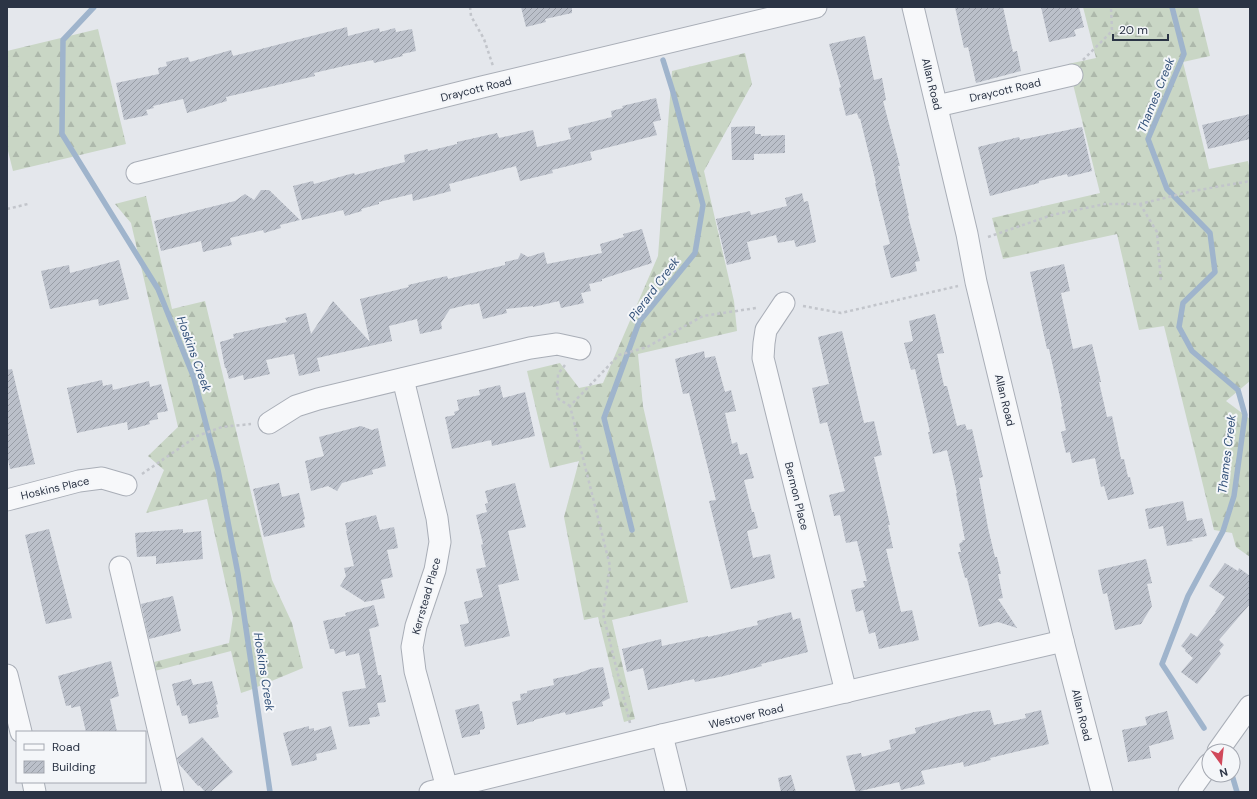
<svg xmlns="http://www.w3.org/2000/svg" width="1257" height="799" font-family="'DM Sans',sans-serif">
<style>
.forest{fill:url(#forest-firs)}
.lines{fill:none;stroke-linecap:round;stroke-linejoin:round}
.stream{stroke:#9fb4cc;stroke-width:5.5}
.building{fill:url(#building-hatch)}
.minor-casing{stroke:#a9aeb7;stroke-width:23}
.path{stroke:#c2c5cb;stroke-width:2.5;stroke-dasharray:3 3;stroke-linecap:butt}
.minor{stroke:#f7f8fa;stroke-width:21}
.labels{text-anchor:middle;stroke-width:4;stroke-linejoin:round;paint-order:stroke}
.street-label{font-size:11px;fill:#2b3445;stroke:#f4f6f9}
.water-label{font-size:12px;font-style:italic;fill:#34527a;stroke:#f4f6f9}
</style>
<defs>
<pattern id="forest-firs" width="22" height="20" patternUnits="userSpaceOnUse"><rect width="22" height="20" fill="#c9d6c5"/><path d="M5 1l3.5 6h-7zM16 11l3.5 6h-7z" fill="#adb8ab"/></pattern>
<pattern id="building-hatch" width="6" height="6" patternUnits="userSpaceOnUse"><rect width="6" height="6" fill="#bbc0ca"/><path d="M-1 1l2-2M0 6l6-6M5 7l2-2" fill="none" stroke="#989da6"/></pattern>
</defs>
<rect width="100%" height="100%" fill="#e4e7ec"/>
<g class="forest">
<polygon points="1083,7 1198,7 1210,56 1183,62 1209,169 1248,161 1250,170 1250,381 1226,401 1250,419 1250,557 1236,547 1232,533 1214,530 1164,326 1139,330 1117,234 1003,259 992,218 1100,193 1068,64 1096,58"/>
<polygon points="98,29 126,144 13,171 7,147 7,51"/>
<polygon points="745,53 752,84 704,171 734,301 737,331 638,354 643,406 688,602 612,620 635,719 624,722 598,617 584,620 564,517 579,461 550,468 527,371 560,363 579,388 603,383 658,256 672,71"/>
<polygon points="146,196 172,309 205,301 272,580 292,623 303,668 250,690 241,693 231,651 151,672 150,663 229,643 233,617 207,499 146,513 164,470 148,456 178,427 131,223 115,204"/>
</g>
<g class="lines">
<g class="stream">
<polyline points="94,7 63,40 62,134 158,289 194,378 218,470 238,574 270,792"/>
<polyline points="1172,7 1184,54 1148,139 1167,189 1210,233 1215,272 1183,303 1179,327 1192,351 1238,390 1245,415 1234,496 1223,531 1188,596 1162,664 1204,728"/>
<polyline points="632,530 604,418 639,322 695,253 703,205 673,92 663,60"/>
<polyline points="1232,775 1237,792"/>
</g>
</g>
<g class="building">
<polygon points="521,7 572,7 572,13 545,19 546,22 526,27"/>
<polygon points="955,7 1003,7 1013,52 1017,51 1021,71 976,83 968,47 964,48"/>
<polygon points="1041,7 1079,7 1084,27 1074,30 1076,36 1049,42"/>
<polygon points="347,27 348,36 379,28 380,32 395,28 396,32 412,29 416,51 402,54 403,56 374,63 373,60 344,66 314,73 315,76 226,97 227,101 187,113 183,99 153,106 154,108 146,110 148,115 124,120 116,83 159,74 158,68 167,66 166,62 188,57 190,62 231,50 233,56"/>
<polygon points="865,36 874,80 882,78 886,100 883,101 900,166 898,166 909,216 908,216 920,261 915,262 917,271 891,278 883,246 890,244 878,196 875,183 876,183 860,118 859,119 857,113 846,116 839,88 841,87 829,44"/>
<polygon points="656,98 661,120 653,122 657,135 590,152 592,160 552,170 553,173 520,181 516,166 449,184 451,191 413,201 412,194 379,202 379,204 361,209 362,211 345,216 343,210 302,220 293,186 313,181 314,184 354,173 355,175 405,162 404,155 428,149 428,151 457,144 457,142 497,133 499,138 533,130 537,147 571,139 568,128 612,117 611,111 623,108 622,106"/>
<polygon points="1250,114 1250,139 1208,149 1202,125"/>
<polygon points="755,126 755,134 761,134 761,136 785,135 785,153 754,154 754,160 732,160 731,127"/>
<polygon points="1082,127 1092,171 1068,177 1067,174 1039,181 1039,183 990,196 978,147 1019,137 1020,140"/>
<polygon points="261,190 269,190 300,220 280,225 281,228 264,233 263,230 230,238 232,245 203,252 201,241 161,251 154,221 235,201 245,194 254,200"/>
<polygon points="802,193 804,202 808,201 816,242 796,247 794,240 778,243 776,235 747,242 751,259 727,265 716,219 750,211 751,215 787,206 785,198"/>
<polygon points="642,229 652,263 602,279 602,281 589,284 591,291 581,293 584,303 561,308 559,301 533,307 533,306 506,309 507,313 483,319 479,303 471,305 471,304 450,309 441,323 442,329 420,334 417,319 389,326 392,341 317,358 320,371 299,376 294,354 266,360 270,374 244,380 243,375 229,379 226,368 225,368 220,342 234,338 233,334 287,322 285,318 306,313 311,334 333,301 370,342 360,299 409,287 408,285 447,276 448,279 505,265 505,262 518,259 521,253 528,257 544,252 547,264 602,253 600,244 624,237 623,234"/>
<polygon points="119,260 129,299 99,306 98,299 50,309 41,271 69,265 70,273"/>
<polygon points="1064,264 1070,291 1061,293 1073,349 1092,344 1101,382 1099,382 1107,417 1112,416 1121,459 1124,459 1128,477 1130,477 1134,494 1108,500 1104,486 1101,487 1095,458 1072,463 1070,452 1066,453 1061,432 1066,430 1061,407 1062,406 1049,349 1047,349 1030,272"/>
<polygon points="935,314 944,353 937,354 944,386 947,386 957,426 965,424 967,430 972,429 983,477 979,478 988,528 995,557 997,557 1001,574 998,574 1003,598 998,599 1017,628 998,622 979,627 967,578 965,578 958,552 961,552 959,544 963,541 962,540 965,540 956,493 957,493 947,450 933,454 928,432 930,432 915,369 911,370 904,343 913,341 909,321"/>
<polygon points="842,331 864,423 874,421 882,455 874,457 890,525 888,525 893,548 886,549 901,612 912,610 919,640 879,649 875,632 869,634 863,610 856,612 851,590 865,587 863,581 867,581 857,541 846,543 840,515 834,516 829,495 845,491 827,422 820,424 812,388 829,384 818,337"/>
<polygon points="704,351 705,358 715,356 725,392 731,390 736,411 725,413 732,444 737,442 740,455 747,453 754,478 744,480 752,512 754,512 758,528 747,531 753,558 770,554 775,578 731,589 709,501 716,500 689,393 683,394 675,359"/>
<polygon points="12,369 35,464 10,469 7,455 7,370"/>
<polygon points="102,380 103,386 112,384 113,390 149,381 150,387 161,384 168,411 157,413 158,419 149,421 150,424 128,430 127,422 77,433 67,388"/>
<polygon points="500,385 503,398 525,392 535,436 492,446 491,440 452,449 445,417 455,415 454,412 459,410 457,400 480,395 479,390"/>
<polygon points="361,426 372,430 378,428 386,466 372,470 373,474 342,483 337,491 328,486 311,491 305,461 324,456 319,437"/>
<polygon points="279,483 282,497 299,493 305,519 303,520 305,527 264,537 253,489"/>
<polygon points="515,483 526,527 508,531 519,580 498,585 510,636 465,647 460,625 469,623 464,602 483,597 476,569 486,567 481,545 483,544 476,515 487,512 485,504 488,503 485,491"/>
<polygon points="1183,501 1187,521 1202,518 1207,536 1191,539 1193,541 1167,546 1163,526 1149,529 1145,509"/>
<polygon points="376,515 380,530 394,527 398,548 387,550 393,577 381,580 385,598 365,602 340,586 346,576 344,568 354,566 346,531 347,531 345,523"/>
<polygon points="49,529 72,618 46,624 25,535"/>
<polygon points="183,529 183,533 201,531 203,559 156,564 156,556 137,557 135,533"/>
<polygon points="1146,559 1152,583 1147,584 1152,606 1141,624 1115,630 1107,593 1103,594 1098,570"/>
<polygon points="1225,563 1238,571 1239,568 1250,576 1250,604 1219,640 1224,645 1219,651 1221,654 1197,684 1181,672 1193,658 1185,651 1186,650 1181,646 1191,633 1197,637 1216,612 1215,612 1225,597 1209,586"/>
<polygon points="173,596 181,631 149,639 141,604"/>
<polygon points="374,605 379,626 369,629 378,675 381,675 386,702 377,703 380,716 369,718 370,724 349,727 342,692 366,688 359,653 346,656 345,651 335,654 334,649 330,649 323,621 346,616 345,613"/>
<polygon points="791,612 793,620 800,618 808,652 761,664 762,666 724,676 695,682 694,679 648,690 643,668 627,672 622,649 661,639 662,646 708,636 708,637 758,625 757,621"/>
<polygon points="111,661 119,696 110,699 117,732 86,732 80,706 71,708 71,705 66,706 58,676"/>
<polygon points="603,667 610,698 602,702 603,706 566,715 565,712 534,720 534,721 517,725 512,702 521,700 520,694 527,693 527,691 554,685 553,679 577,674 590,669"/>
<polygon points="191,679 193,685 212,681 218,704 216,705 219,717 189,724 187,715 182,716 179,705 177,706 172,684"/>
<polygon points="479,704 480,711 482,711 485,727 484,729 480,730 480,734 462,738 455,710"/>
<polygon points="990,710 994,725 1026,718 1025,714 1041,710 1049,744 990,758 991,760 964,767 963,762 921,771 925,784 901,790 899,782 856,792 846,756 861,753 862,757 891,749 889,740 916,733 915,728 974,712"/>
<polygon points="1167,711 1174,739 1149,746 1151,758 1128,762 1122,730 1147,725 1145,717"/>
<polygon points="309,726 309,729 314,728 314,731 331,726 337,749 316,754 317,760 292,766 283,733"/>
<polygon points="202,737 233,772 210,792 205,792 199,785 198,786 179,764 177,758"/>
<polygon points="791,775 796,792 781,792 778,778"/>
</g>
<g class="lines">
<defs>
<g id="minor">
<polyline points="913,7 967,234 976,282 1063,641 1102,792"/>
<polyline points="937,106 1072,75"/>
<polyline points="137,173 482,87 816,7"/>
<polyline points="784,303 766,330 764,343 763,358 846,692"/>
<polyline points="403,379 437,518 440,542 435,570 416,626 412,647 415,671 447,788"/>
<polyline points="269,423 296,406 318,399 530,348 557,344 580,349"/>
<polyline points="7,500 79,481 102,478 126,485"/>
<polyline points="120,567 173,792"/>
<polyline points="7,675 21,732"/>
<polyline points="662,735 676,792"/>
<polyline points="1218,751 1250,706"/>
<polyline points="33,782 35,792"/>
<polyline points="430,792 662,735 1063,641"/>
<polyline points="1189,792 1209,764"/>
</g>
</defs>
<use href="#minor" class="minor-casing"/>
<g class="path">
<polyline points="470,7 471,16 484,39 493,66"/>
<polyline points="1083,60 1112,31 1111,7"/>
<polyline points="1140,204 1157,232 1161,282"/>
<polyline points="7,209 28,204"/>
<polyline points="988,237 1052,215 1105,204 1140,204 1193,191 1250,181"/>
<polyline points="803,306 841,313 958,286"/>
<polyline points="565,365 558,374 557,398 570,406"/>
<polyline points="142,474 197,436 222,427 251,424"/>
<polyline points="630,723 603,614 610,566 570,406 619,355 647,347 703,316 756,308"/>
</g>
<use href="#minor" class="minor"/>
</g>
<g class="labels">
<g class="street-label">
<text transform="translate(932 84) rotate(76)" y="4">Allan Road</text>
<text transform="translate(476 89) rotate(-14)" y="4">Draycott Road</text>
<text transform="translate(1005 90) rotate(-13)" y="4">Draycott Road</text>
<text transform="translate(1005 400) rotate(76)" y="4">Allan Road</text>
<text transform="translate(55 488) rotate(-13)" y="4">Hoskins Place</text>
<text transform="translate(797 496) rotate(76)" y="4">Bermon Place</text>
<text transform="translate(426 596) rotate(-74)" y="4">Kerrstead Place</text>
<text transform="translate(1082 715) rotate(76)" y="4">Allan Road</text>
<text transform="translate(746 716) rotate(-13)" y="4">Westover Road</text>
</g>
<g class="water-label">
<text transform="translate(1156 95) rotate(-68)" y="4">Thames Creek</text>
<text transform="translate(654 289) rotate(-53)" y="4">Pierard Creek</text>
<text transform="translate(194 354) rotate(70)" y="4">Hoskins Creek</text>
<text transform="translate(1227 454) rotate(-83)" y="4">Thames Creek</text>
<text transform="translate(264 672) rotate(81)" y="4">Hoskins Creek</text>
</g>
</g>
<rect width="1257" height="799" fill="none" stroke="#2b3445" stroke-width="16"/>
<rect x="16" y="731" width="130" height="52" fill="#f4f6f9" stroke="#a4a8b1"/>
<rect x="24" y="744" width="20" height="6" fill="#f7f8fa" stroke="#a4a8b1"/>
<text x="52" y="751" font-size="12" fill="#2b3445">Road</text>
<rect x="24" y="761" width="20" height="12" fill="url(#building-hatch)" stroke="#a4a8b1"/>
<text x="52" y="771" font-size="12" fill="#2b3445">Building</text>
<g transform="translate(1221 763) rotate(165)"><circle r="19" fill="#f4f6f9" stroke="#a4a8b1"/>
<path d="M0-3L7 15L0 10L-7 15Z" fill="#d1495b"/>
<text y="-6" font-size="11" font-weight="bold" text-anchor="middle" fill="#2b3445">N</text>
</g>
<path d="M1113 34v6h55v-6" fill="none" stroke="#2b3445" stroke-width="2"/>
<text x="1119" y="34" font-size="12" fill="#2b3445" stroke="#f4f6f9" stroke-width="3" paint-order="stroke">20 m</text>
</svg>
